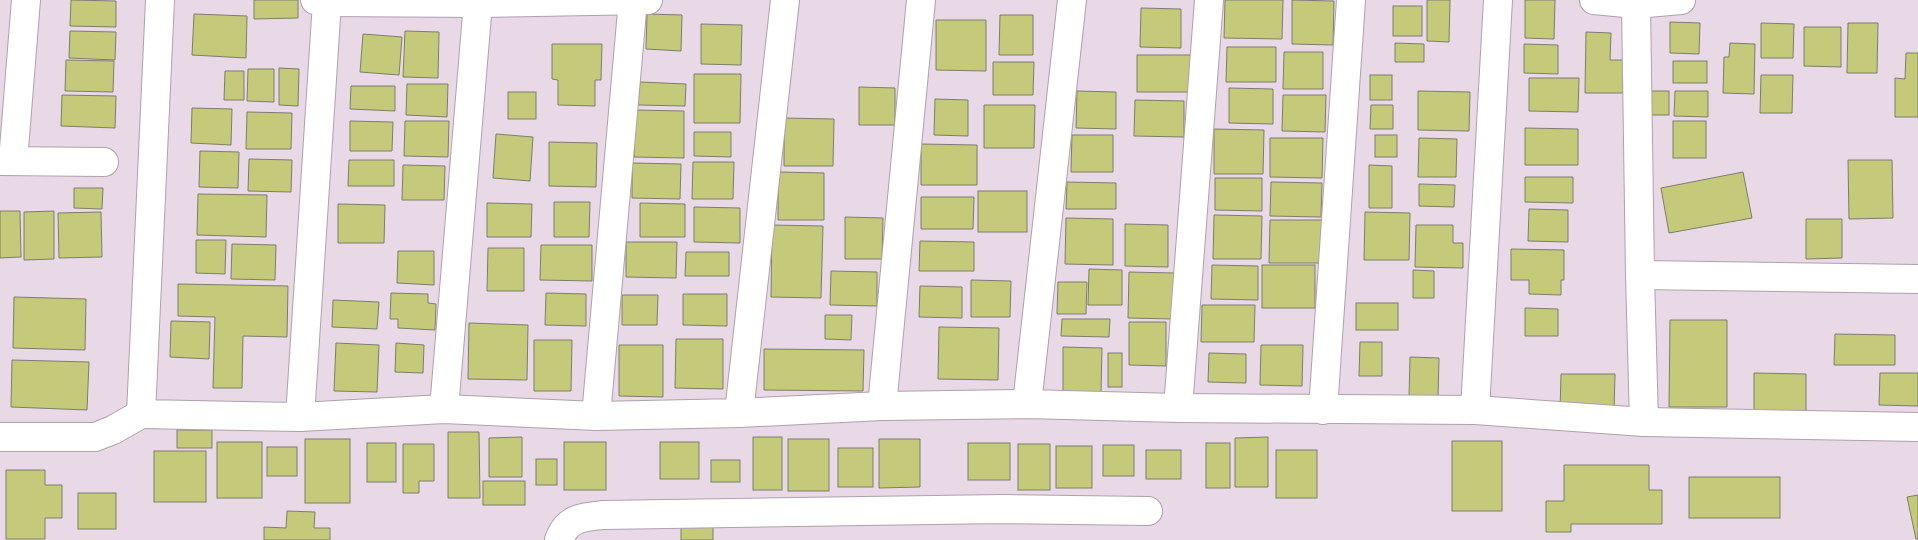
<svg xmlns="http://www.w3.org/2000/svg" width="1918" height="540" font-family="Poppins,sans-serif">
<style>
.building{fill:#c5c97a;stroke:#7c7e6c}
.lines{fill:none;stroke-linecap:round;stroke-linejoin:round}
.minor-casing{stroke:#afa0ad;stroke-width:30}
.minor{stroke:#fff;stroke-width:28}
</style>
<rect width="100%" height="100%" fill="#e9d9e7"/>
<g class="building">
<polygon points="71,0 116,1 116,27 70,26"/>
<polygon points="254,0 298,0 298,18 254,19"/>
<polygon points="1225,0 1283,0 1282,39 1224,38"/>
<polygon points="1292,0 1334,1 1333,45 1292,44"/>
<polygon points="1427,0 1450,0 1449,42 1427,41"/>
<polygon points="1525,0 1555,0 1554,39 1525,38"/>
<rect x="1393" y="6" width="29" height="30"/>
<polygon points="1141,8 1181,9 1181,48 1140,47"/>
<polygon points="194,14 247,16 246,58 192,55"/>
<polygon points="647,14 682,15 681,51 646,49"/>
<polygon points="1000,15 1033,15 1033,55 999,55"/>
<polygon points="936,20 986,20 986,71 936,70"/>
<polygon points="1670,22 1700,23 1699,54 1670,53"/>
<polygon points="1761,23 1794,24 1793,58 1761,58"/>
<polygon points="1848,23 1878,23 1877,73 1847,73"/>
<polygon points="701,24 742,25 741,65 701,64"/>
<polygon points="1804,27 1841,27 1841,67 1804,66"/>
<polygon points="70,31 116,32 115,60 69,58"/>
<polygon points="405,31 439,32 438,78 403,77"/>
<polygon points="1586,32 1611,33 1610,60 1623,60 1623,93 1585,93"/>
<polygon points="363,34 402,37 399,75 360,72"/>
<polygon points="1395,43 1424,44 1424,62 1395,62"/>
<polygon points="1730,43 1755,44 1754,94 1723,93 1724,57 1729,57"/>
<polygon points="552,44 602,44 601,80 595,80 595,106 558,105 558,80 552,79"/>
<polygon points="1524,44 1558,45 1558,74 1524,73"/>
<polygon points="1227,47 1276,47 1276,82 1226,82"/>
<polygon points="1284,52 1323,52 1323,89 1283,89"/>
<polygon points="1906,53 1918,53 1918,117 1895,117 1895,78 1905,79"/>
<rect x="1137" y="55" width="54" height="37"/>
<polygon points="66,60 114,61 113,92 65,91"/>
<rect x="1673" y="61" width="34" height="22"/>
<polygon points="993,62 1034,62 1033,95 993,95"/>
<polygon points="279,68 299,69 298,106 279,105"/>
<polygon points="248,69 274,69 274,102 247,101"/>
<polygon points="225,71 244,71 244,100 224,100"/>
<polygon points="694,74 741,74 740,123 694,123"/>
<rect x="1370" y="75" width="22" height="25"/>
<polygon points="1761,75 1793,75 1792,113 1760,113"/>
<polygon points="1529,78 1579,78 1578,112 1529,111"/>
<polygon points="640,82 686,84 685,106 638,105"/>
<polygon points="407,84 448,84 447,117 406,115"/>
<polygon points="351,86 395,86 395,111 350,109"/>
<polygon points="859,87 895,88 895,125 859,125"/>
<polygon points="1229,88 1273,89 1273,124 1229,123"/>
<polygon points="1077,91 1116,92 1116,129 1076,128"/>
<polygon points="1418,91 1470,92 1469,131 1418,130"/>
<rect x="1647" y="91" width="22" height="24"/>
<polygon points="1675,91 1708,91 1708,117 1674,116"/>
<rect x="508" y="92" width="28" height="27"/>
<polygon points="62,95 116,96 115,128 61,126"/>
<polygon points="1283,95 1326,95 1325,132 1282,131"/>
<polygon points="935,99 968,100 968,136 934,135"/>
<polygon points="1135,100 1184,101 1184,137 1134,136"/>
<polygon points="984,105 1035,105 1034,148 984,148"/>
<polygon points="1371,105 1393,105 1393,129 1370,129"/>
<polygon points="192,108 232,109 231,145 191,143"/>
<polygon points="635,110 684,111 684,158 634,157"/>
<polygon points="247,112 292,113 291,149 246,149"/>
<polygon points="784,118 834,119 833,166 784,166"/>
<polygon points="350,121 393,122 392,151 350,151"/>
<polygon points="405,121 449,121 448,157 404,156"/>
<rect x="1673" y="121" width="33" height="37"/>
<polygon points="1525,128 1578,129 1578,165 1525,165"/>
<polygon points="1214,129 1264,130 1263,174 1214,174"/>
<polygon points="694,132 731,132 731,157 694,156"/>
<polygon points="496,134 533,137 530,181 493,178"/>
<polygon points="1072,135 1113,135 1113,172 1071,172"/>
<rect x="1375" y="135" width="22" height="22"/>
<polygon points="1270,138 1323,138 1322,178 1270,177"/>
<polygon points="1419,138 1457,139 1456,177 1418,177"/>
<polygon points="549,142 597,143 596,187 549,186"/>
<polygon points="921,144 977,145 977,185 921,185"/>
<polygon points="200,151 239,152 238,188 199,187"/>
<polygon points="249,159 292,160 291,192 248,191"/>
<polygon points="349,160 394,160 394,186 348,186"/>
<polygon points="1848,160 1892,160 1893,218 1849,219"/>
<polygon points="693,162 734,162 733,199 692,199"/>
<polygon points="632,163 681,164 680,199 632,198"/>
<polygon points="403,165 445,166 444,200 402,200"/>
<polygon points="1369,165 1392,166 1392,208 1369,208"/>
<polygon points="778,172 824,173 824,220 778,220"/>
<polygon points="1743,172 1752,218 1669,233 1661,188"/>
<polygon points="1525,177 1573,177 1573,203 1525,202"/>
<polygon points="1215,178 1262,178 1262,211 1215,210"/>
<polygon points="1067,182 1116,183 1116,209 1066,209"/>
<polygon points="1271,182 1322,183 1321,217 1270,216"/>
<polygon points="1419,184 1455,185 1454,207 1419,206"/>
<polygon points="74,188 103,188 102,209 74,208"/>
<rect x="978" y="191" width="49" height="41"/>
<polygon points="198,194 267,195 266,237 197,235"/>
<polygon points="921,197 974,197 973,229 921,229"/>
<polygon points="554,202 590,202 589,237 554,237"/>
<polygon points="487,203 532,204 531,237 487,237"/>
<polygon points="640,203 685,204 685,237 640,237"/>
<polygon points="338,204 385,205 384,243 338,243"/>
<polygon points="694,207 740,208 740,243 694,242"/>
<polygon points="1529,209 1568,210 1568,242 1528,241"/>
<polygon points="0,211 20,211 21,257 0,258"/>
<polygon points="54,211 54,259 24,260 24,212"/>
<polygon points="101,212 102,257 59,258 58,213"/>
<polygon points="1365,212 1410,213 1409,260 1364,260"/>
<polygon points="1214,215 1262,216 1261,259 1213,259"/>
<polygon points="845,217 883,218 882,259 845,259"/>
<polygon points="1066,218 1113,219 1113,265 1065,264"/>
<polygon points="1806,219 1842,219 1842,258 1806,259"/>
<polygon points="1270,220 1323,220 1323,263 1269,263"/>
<polygon points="1125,224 1168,225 1168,267 1125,266"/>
<polygon points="772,225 823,226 821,298 771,297"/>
<polygon points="1416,225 1453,225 1453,243 1463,243 1463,268 1415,267"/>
<polygon points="196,240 226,240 225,274 196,273"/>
<polygon points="920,241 974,242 974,271 919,271"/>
<polygon points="626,242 677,242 676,278 626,277"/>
<polygon points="232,244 276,245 275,280 231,279"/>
<polygon points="541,245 592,245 592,281 540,280"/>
<polygon points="488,248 524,248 524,291 487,291"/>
<polygon points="1511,249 1564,250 1564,280 1561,280 1561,295 1529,294 1529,280 1511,280"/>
<polygon points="398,251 434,251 434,285 397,283"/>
<polygon points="686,252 729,252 729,276 685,276"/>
<polygon points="1212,265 1258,266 1258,300 1211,299"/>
<rect x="1262" y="265" width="53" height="43"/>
<polygon points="1089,269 1122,270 1122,305 1088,305"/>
<polygon points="1413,270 1434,271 1434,298 1413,298"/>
<polygon points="831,271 877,272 877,306 830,305"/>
<polygon points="1129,272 1174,273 1174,319 1128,318"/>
<polygon points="971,280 1011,281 1010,317 971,317"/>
<polygon points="1058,282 1087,282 1086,314 1057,314"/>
<polygon points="178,284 288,286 287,337 243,336 242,388 213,388 215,317 178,316"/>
<polygon points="920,286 962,287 962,318 919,317"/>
<polygon points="391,293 428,294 428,303 436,304 435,330 398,328 398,319 390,319"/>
<polygon points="546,293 586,294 586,326 545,325"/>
<polygon points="683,294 727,294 727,326 683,325"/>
<polygon points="622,295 658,295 657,325 622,325"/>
<polygon points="14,297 86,299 85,350 13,348"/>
<polygon points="333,300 379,302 377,329 332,327"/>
<rect x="1356" y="303" width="42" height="27"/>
<polygon points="1202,305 1255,305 1254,342 1201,342"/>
<polygon points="1525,308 1558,309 1558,336 1525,336"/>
<polygon points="825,315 852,315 851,340 825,339"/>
<polygon points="1062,319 1110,319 1109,337 1061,336"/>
<polygon points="1670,320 1727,320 1727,407 1669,407"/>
<polygon points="171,321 210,322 209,359 170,357"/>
<polygon points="1129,322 1166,322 1166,366 1129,365"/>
<polygon points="469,323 528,325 527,380 468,379"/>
<polygon points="939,327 999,328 998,380 938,379"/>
<polygon points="1835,334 1895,335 1895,365 1834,365"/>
<polygon points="676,339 723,339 723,389 675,388"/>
<polygon points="534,340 572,340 571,391 534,391"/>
<polygon points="1360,342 1382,342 1382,376 1359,376"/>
<polygon points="336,343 379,345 377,392 334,391"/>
<polygon points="396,343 424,345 423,373 395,372"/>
<polygon points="619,345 663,345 663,397 619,396"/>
<polygon points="1261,345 1303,345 1302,386 1260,385"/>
<polygon points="1063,347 1102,348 1101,393 1063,393"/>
<polygon points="764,349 864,350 863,391 764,390"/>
<rect x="1108" y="353" width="14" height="34"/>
<polygon points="1209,353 1246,354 1246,383 1208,382"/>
<polygon points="1410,357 1439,358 1438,399 1409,399"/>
<polygon points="12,360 89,362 87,410 11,407"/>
<polygon points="1754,373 1806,374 1806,412 1754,411"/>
<polygon points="1880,373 1918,373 1918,406 1879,405"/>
<polygon points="1561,374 1615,374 1614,411 1560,411"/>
<rect x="177" y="430" width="35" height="18"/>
<polygon points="448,432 479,432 480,498 448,498"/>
<polygon points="522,437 522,477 489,477 489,438"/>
<rect x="753" y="437" width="29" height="53"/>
<polygon points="1268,437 1268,487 1235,487 1235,438"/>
<rect x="305" y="439" width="45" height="64"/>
<rect x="788" y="439" width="41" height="52"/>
<polygon points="879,439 920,439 920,487 879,488"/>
<rect x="1452" y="441" width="50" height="70"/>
<rect x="217" y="442" width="45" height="56"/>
<rect x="564" y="442" width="42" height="48"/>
<rect x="660" y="442" width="39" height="37"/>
<rect x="367" y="443" width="29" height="39"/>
<rect x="968" y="443" width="42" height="37"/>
<rect x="1206" y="443" width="24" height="45"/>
<polygon points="403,444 434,444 434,481 419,481 419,493 403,493"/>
<rect x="1018" y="444" width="32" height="46"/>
<rect x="1103" y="445" width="31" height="31"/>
<rect x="1056" y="446" width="36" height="42"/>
<rect x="267" y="447" width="30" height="29"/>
<rect x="838" y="448" width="35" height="39"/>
<rect x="1146" y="450" width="35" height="29"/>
<rect x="1276" y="450" width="41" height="48"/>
<rect x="154" y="451" width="52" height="51"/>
<rect x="536" y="459" width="21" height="26"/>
<rect x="711" y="460" width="29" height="22"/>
<polygon points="1564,465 1649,465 1649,490 1662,490 1662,524 1571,524 1571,532 1546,532 1546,501 1564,501"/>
<polygon points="6,470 45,470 45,485 62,485 62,518 45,518 45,539 6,539"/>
<rect x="1689" y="477" width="91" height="41"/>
<rect x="483" y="481" width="42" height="24"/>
<rect x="78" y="493" width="38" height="36"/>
<polygon points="1918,495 1918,539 1916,539 1907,497"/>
<polygon points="287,511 315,512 314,528 330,528 330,540 264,540 264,527 286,528"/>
<rect x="681" y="521" width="32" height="19"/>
</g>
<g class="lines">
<defs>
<g id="minor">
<polyline points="160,0 141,414 300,417 444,409 596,416 739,413 785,0"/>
<polyline points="315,0 327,2 478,3 648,0"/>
<polyline points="1594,0 1636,4 1681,0"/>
<polyline points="1636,4 1640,275 1644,422"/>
<polyline points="0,161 104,162"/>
<polyline points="13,161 26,0"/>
<polyline points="1640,275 1918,279"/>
<polyline points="1027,404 1072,0"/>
<polyline points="882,406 921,0"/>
<polyline points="1178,408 1209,0"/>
<polyline points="444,409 478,3"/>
<polyline points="1323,410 1351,0"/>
<polyline points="1475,410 1498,0"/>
<polyline points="739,413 882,406 1027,404 1178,408 1475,410 1644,422 1918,427"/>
<polyline points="596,416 633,0"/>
<polyline points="300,417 327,2"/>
<polyline points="0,437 95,437 113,430 141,414"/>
<path d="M559,540c8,-22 23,-23 44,-25l399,-6 146,2"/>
</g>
</defs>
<use href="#minor" class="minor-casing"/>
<use href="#minor" class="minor"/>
</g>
</svg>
